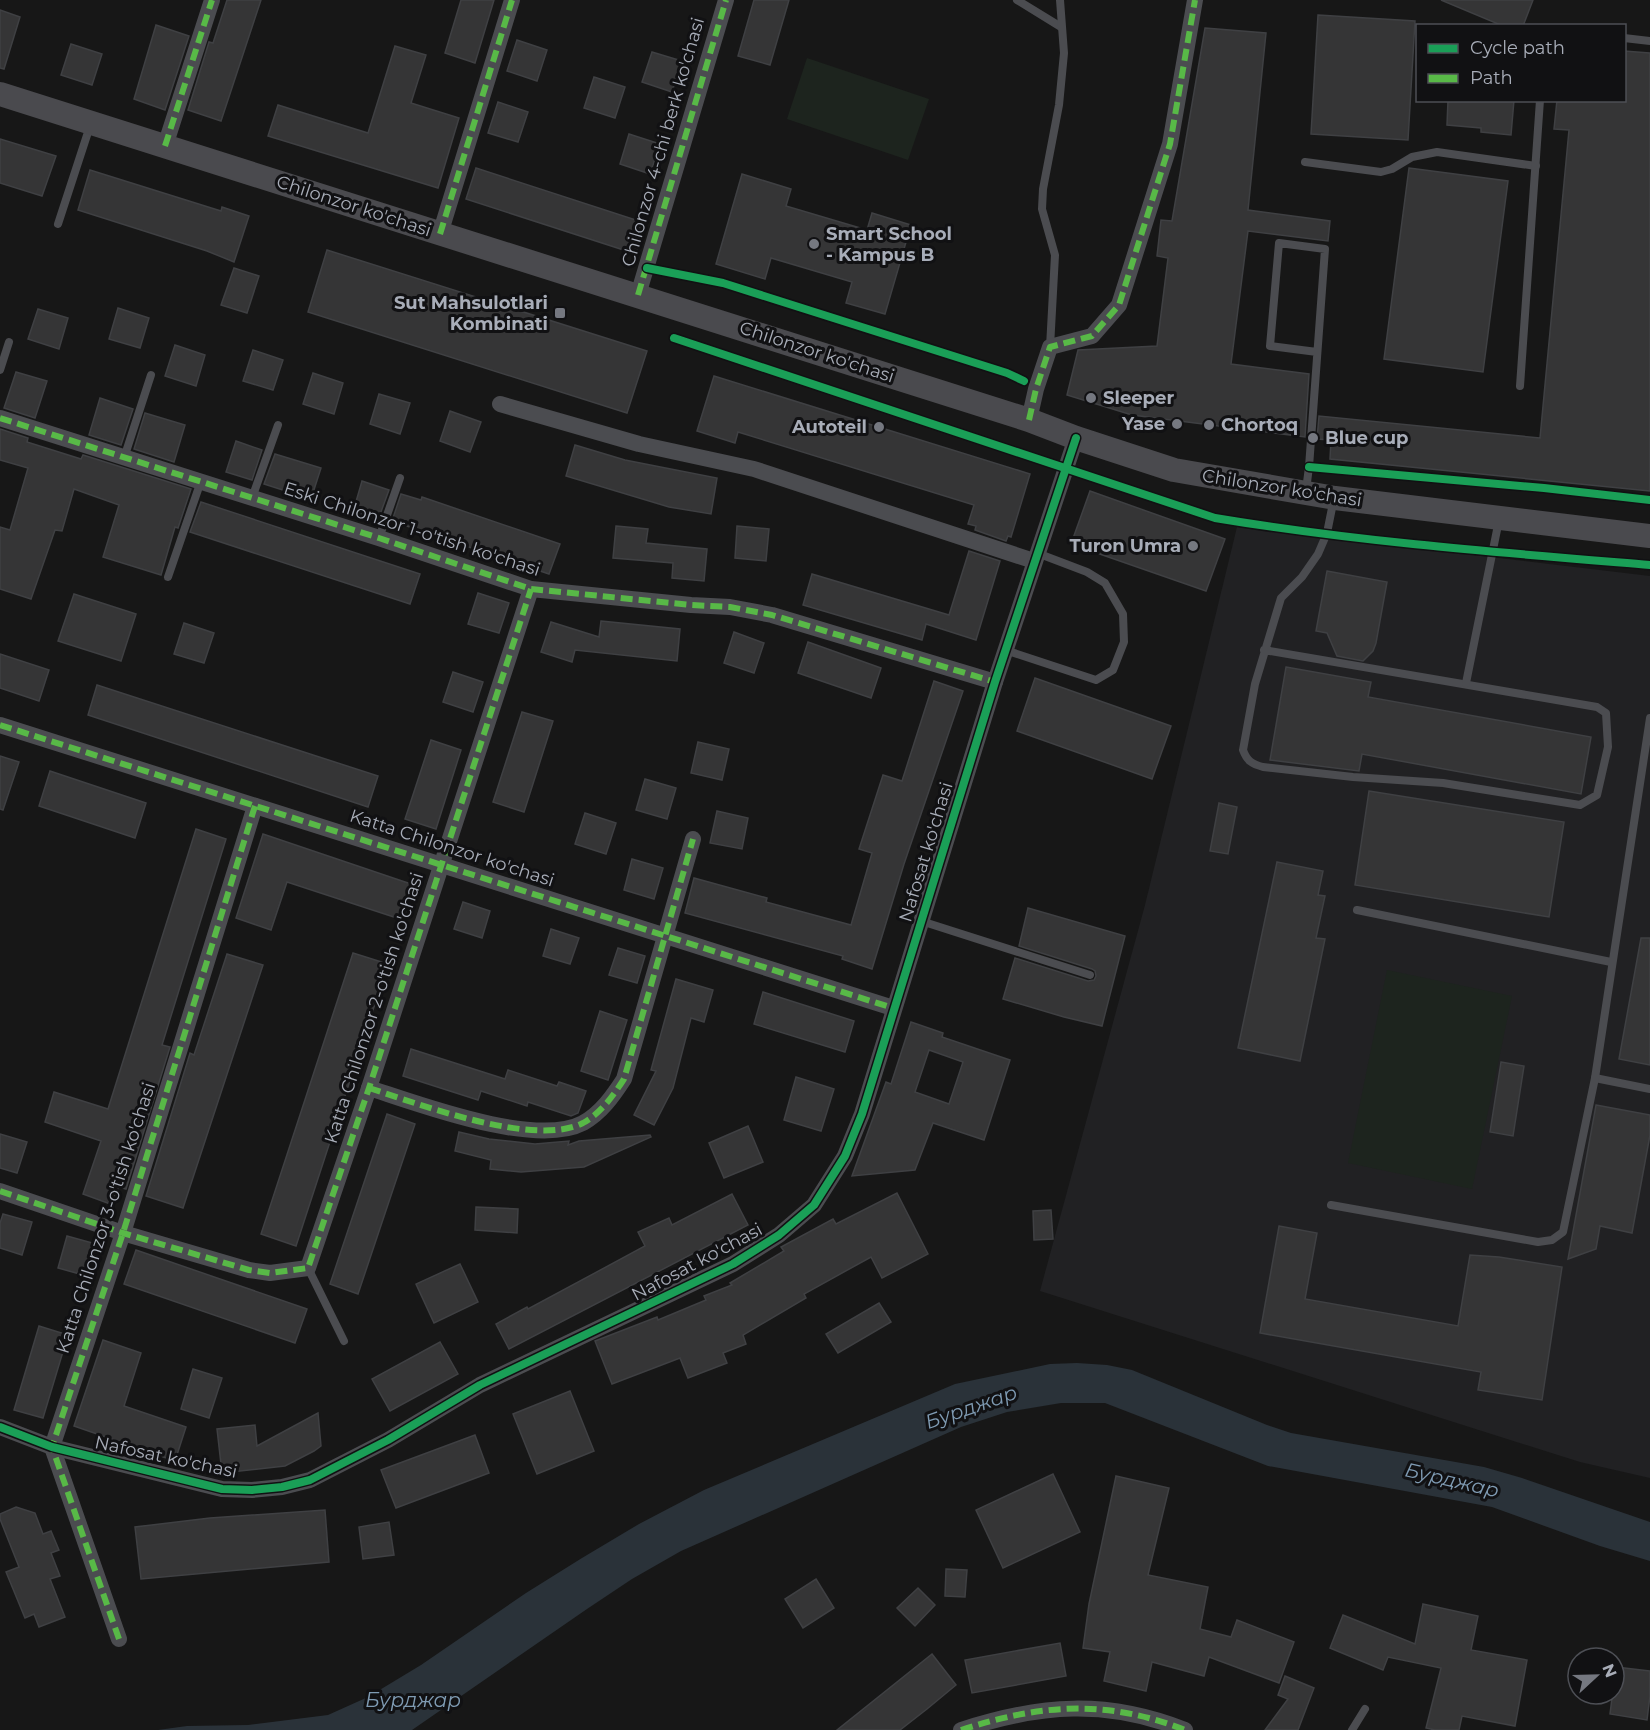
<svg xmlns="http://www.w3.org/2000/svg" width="1650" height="1730" font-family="Montserrat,sans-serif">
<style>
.built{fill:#212123}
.green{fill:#1d241e}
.water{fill:#2a3239}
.building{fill:#353536;stroke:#3f4043;stroke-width:1.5;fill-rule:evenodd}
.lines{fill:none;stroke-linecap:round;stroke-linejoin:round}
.lane{stroke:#4b4c50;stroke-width:8}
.street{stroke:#4b4c50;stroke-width:16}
.secondary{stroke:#4a4a4e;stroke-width:24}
.quiet{stroke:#58b947;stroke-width:6;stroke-dasharray:12 6;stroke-linecap:butt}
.cycleway-casing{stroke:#111113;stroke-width:11}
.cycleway{stroke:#1a9f57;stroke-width:8}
.poi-dot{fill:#757880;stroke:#111113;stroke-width:2}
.labels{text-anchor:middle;stroke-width:6;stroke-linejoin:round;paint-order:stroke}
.street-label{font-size:18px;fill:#a8adb8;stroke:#111113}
.poi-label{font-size:18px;font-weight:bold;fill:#a8adb8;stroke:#111113;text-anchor:start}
.water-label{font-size:20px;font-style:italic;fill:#7f9bb3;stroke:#111113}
</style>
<rect width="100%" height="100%" fill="#171717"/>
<polygon class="built" points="1237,527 1650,576 1650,1478 1580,1462 1040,1291 1145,905"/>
<g class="green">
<polygon points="807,58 929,99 908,160 787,119"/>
<polygon points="1387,970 1512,996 1472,1189 1348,1163"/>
</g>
<polygon class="water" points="1077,1363 1107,1365 1132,1370 1267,1425 1291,1433 1484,1467 1522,1478 1650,1522 1650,1561 1600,1546 1492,1507 1268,1466 1105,1403 1061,1403 1007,1412 961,1427 681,1551 632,1579 587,1609 412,1730 158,1730 187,1726 248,1725 328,1715 368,1697 421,1665 526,1593 582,1558 639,1524 704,1490 955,1384 1050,1364"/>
<g class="building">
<polygon points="227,0 261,0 221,121 188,110 209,42 213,43"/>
<polygon points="461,0 494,0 475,63 445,53"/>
<polygon points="754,0 789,0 770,65 738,56"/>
<polygon points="1441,0 1533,0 1523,26 1503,26"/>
<polygon points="0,10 20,17 4,69 0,68"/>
<polygon points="1318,15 1415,21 1408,140 1311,134"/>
<polygon points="156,25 189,36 165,110 134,99"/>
<polygon points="1205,28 1266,33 1248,210 1330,221 1328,241 1248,231 1231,364 1309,374 1305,437 1132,415 1067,395 1078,350 1157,346 1168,258 1157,256 1161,220 1172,221"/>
<polygon points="517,40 547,50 537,81 507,71"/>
<polygon points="71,44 102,54 92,85 61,75"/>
<polygon points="395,46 426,55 411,103 459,118 438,188 268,136 278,105 368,133"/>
<polygon points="1624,51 1650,53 1650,491 1330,459 1331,440 1317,439 1319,416 1540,438 1569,130 1554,129 1557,100 1624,100"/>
<polygon points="652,52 682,61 672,92 642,82"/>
<polygon points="594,77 625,87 615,118 584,108"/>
<polygon points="1448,100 1514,100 1511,135 1481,132 1481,128 1447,125"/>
<polygon points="498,102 528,112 518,142 488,133"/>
<polygon points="629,134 660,144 650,174 620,164"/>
<polygon points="0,139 56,156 42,196 0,183"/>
<polygon points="476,168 645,223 636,254 466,199"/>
<polygon points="1409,168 1508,181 1483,372 1384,359"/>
<polygon points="90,170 221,211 222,207 249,216 234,262 207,251 78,210"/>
<polygon points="742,174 791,189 786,206 867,230 872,213 911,225 885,314 846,303 852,282 771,258 765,279 716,264"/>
<polygon points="327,250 647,351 627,413 308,312"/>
<polygon points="234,268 259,276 247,313 221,305"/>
<polygon points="118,308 149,318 140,348 109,339"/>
<polygon points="38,309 68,318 59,349 28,339"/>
<polygon points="175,345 205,355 196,386 165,376"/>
<polygon points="253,350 283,360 273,390 243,381"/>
<polygon points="16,372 47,381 35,418 4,408"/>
<polygon points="313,373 343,383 334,414 303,404"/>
<polygon points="714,376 1030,474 1011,537 1008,536 1006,541 975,530 976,526 968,524 974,505 738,432 735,443 697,431"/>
<polygon points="379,394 410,403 400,434 370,424"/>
<polygon points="100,398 133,409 121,445 89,435"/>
<polygon points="450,411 481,422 470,452 440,441"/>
<polygon points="145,413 185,425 174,462 134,449"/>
<polygon points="0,429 28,438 27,442 81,459 83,455 191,489 178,528 175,527 161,575 103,557 119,505 74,489 62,531 55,530 31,599 0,589 0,527 10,530 28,468 0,460"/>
<polygon points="236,441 262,450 252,480 226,472"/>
<polygon points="575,445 625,460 717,478 711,514 669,507 566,476"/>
<polygon points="275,454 321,468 311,499 264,484"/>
<polygon points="362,481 389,490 378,520 353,512"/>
<polygon points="1090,491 1225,539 1206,591 1071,544"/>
<polygon points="401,494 421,500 422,497 560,544 549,574 392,521"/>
<polygon points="201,502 420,574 410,604 190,532"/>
<polygon points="616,526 648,529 646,543 707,549 704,581 672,578 673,563 613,558"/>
<polygon points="737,526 769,529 766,561 735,558"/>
<polygon points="969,551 1000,561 976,640 926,624 922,640 803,605 812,574 949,615"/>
<polygon points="1327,571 1387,582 1376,643 1373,651 1363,661 1337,656 1327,633 1316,631"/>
<polygon points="478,593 509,603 499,633 468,624"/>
<polygon points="74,594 136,614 121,661 58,641"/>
<polygon points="601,621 680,629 677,661 575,650 572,662 541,652 551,622 599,637"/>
<polygon points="184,623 214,633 204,663 174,654"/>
<polygon points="734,632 764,643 754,673 724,663"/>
<polygon points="808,642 881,668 871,698 798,673"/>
<polygon points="0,654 49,670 39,701 0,688"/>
<polygon points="1286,667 1371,682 1368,697 1591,737 1581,794 1362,754 1359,771 1270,760"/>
<polygon points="453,672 483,682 473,712 443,702"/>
<polygon points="1035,678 1171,726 1152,779 1017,731"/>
<polygon points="934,681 963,691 904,864 872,969 842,959 843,956 685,913 694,878 767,898 766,902 851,925 872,853 859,849 883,775 902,781"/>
<polygon points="97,685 378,776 368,807 88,715"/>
<polygon points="522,712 553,721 524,812 493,802"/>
<polygon points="431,740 461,750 436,829 405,819"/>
<polygon points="698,742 729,749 722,780 691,773"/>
<polygon points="0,756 19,762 3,810 0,809"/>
<polygon points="50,771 146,803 135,838 39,806"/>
<polygon points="645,779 676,788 667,819 636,810"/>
<polygon points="1369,791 1564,822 1549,917 1355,885"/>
<polygon points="1219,803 1237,807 1228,854 1210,851"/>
<polygon points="717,811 748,818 742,849 710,843"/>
<polygon points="585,813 616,823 606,854 575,844"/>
<polygon points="196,829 226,839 162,1045 170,1047 126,1189 119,1187 113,1205 83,1194 101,1141 45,1122 54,1092 108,1109"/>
<polygon points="263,834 414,885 403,920 287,882 271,930 236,918"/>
<polygon points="632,859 663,868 654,899 624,890"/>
<polygon points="1277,862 1323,871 1318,895 1325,896 1316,938 1325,939 1300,1061 1238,1048"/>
<polygon points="463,902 490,911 482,938 454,929"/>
<polygon points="1028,908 1125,936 1102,1026 1064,1017 1003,999 1015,958 1088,981 1094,980 1096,976 1095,971 1092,969 1019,946"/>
<polygon points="551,929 579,938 570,964 543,956"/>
<polygon points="1641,938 1650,938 1650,1065 1619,1059"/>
<polygon points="618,948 645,956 637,983 609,975"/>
<polygon points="353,953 388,964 296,1246 261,1234"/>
<polygon points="227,954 263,965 183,1208 146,1196 190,1053 194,1055"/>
<polygon points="676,979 713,990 704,1022 691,1018 673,1088 654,1125 634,1115 656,1071 651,1070"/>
<polygon points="763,992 854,1021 845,1052 754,1024"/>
<polygon points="600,1011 627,1020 608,1080 581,1071"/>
<path d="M911,1022l32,11 -1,4 68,23 -26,80 -51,-17 -18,47 -63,6 34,-94 5,2zM929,1050l34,12 -14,42 -34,-12z"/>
<polygon points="411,1049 505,1079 508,1070 557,1086 559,1082 586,1091 578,1113 571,1116 528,1102 527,1106 481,1091 478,1100 403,1076"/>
<polygon points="1501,1062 1524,1066 1513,1136 1490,1132"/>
<polygon points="796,1077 834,1089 821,1131 784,1120"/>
<polygon points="1596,1105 1650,1115 1650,1135 1632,1233 1600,1226 1596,1249 1568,1259"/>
<polygon points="387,1114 415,1124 358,1294 330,1284"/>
<polygon points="748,1126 763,1162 724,1178 709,1143"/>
<polygon points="459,1132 489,1139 535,1144 569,1141 568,1145 579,1141 650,1135 651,1137 584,1167 521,1172 490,1169 491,1160 455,1151"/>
<polygon points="0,1134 27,1142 17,1173 0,1168"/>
<polygon points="897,1193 928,1254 882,1278 871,1257 804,1294 806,1298 743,1335 746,1344 723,1353 727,1363 688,1378 680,1358 612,1384 595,1341 657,1317 658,1320 706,1300 704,1296 732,1285 730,1283 784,1251 781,1247 833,1219 836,1224"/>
<polygon points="732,1194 748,1225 509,1349 496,1324 527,1307 528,1309 645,1246 638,1232 669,1218 672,1225"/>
<polygon points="476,1207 518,1209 517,1233 475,1230"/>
<polygon points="1051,1210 1053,1239 1034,1240 1033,1211"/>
<polygon points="3,1214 32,1222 22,1255 0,1248 0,1223"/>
<polygon points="1279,1226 1317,1233 1305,1299 1458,1326 1470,1255 1499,1257 1562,1267 1542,1400 1478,1390 1481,1372 1260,1333"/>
<polygon points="67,1236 96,1244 87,1276 58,1268"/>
<polygon points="136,1250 307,1309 295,1343 124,1284"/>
<polygon points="460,1264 478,1302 434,1323 416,1284"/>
<polygon points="879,1303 891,1322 838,1353 826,1334"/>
<polygon points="39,1326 68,1335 43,1418 14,1410"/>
<polygon points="103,1340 141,1353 124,1406 186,1427 175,1461 74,1426"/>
<polygon points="440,1342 458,1374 390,1411 372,1379"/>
<polygon points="193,1369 222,1378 209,1418 181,1409"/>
<polygon points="570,1391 594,1451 537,1474 513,1414"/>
<polygon points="318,1413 321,1446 314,1451 285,1466 222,1473 217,1429 255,1425 257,1446"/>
<polygon points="475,1435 489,1473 396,1508 381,1470"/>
<polygon points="1053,1474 1080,1532 1003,1568 976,1510"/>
<polygon points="1116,1476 1169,1488 1148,1575 1208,1587 1200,1629 1231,1637 1237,1620 1294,1642 1279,1683 1209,1657 1204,1676 1152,1662 1146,1691 1104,1681 1110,1652 1083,1648 1089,1604"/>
<polygon points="16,1507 35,1513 43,1534 51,1531 59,1550 51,1553 60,1576 50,1579 65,1617 39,1627 34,1614 25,1618 6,1572 19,1567 0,1519 0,1514"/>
<polygon points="325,1510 329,1562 141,1579 135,1527 210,1518"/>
<polygon points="389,1522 394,1555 363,1559 359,1527"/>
<polygon points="946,1569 967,1570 965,1597 945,1596"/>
<polygon points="816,1579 834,1608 803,1628 785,1599"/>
<polygon points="918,1588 935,1605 915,1626 897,1608"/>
<polygon points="1423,1604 1478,1616 1471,1650 1527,1660 1515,1726 1462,1716 1459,1730 1435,1730 1426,1728 1441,1668 1388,1657 1383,1670 1330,1648 1343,1615 1415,1644"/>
<polygon points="1060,1643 1066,1676 972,1693 965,1660"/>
<polygon points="932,1654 956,1685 927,1709 900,1730 837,1730"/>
<polygon points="1616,1667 1650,1671 1650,1696 1647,1720 1610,1714"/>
<polygon points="1285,1676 1314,1688 1298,1730 1265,1730 1288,1699 1278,1695"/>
</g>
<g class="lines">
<g class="lane">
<polyline points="1017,0 1061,27"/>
<polyline points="1624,38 1650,41"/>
<polyline points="1305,162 1381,172 1392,169 1412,157 1437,152 1536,166"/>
<polyline points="58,224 90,126"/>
<polyline points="1050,347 1055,255 1042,209 1043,189 1059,105 1064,53 1060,0"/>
<polyline points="0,370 9,342"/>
<polyline points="1520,386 1540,100"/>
<polyline points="124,458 151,375"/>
<polyline points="1306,490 1309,467 1325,249 1279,243 1270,346 1317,352"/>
<polyline points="252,498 278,425"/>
<polyline points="379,538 400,478"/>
<polyline points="168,577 201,481"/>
<polyline points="1005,650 1096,680 1113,670 1124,642 1123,614 1105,583 1087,572 1037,553"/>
<path d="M1264,650l333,57 9,6 2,34 -11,48 -17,10 -137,-22 -90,-6 -90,-10c-11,-3 -16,-6 -20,-17l12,-66 26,-86 21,-21 16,-23 9,-21 7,-35"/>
<polyline points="1466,683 1499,520"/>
<polyline points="1357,910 1611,962"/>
<polyline points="921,921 1090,975"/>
<polyline points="1595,1078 1650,1089"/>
<polyline points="1331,1205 1538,1242 1552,1240 1563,1232 1595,1078 1650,718"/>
<polyline points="308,1268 344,1341"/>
<polyline points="1352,1730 1365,1709"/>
</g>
<g class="street">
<polyline points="165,146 212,0"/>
<polyline points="440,234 512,0"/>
<polyline points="638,295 726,0"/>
<polyline points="500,404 639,444 754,469 1034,561"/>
<polyline points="0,418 379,538 531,589 691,605 730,607 772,615 995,682"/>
<polyline points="1029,420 1036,389 1050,347 1092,336 1119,305 1170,144 1195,0"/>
<polyline points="0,725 893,1008"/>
<path d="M369,1088c50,16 166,60 214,35 18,-10 30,-27 41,-44l69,-240"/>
<polyline points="0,1191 123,1233 249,1270 270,1273 308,1268 369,1088 531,589"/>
<polyline points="0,1427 52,1447 222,1489 252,1490 282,1487 310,1480 388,1440 480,1385 733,1264 779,1235 814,1205 845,1156 862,1114 995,682 1076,438"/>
<polyline points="119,1639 52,1447 123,1233 255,806"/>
<path d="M961,1730c80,-26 145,-31 224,0"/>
</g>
<polyline class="secondary" points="0,94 1029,420 1076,438 1174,470 1335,498 1650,536"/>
<g class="quiet">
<polyline points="165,146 212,0"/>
<polyline points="440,234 512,0"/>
<polyline points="638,295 726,0"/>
<polyline points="0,418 379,538 531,589 691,605 730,607 772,615 995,682"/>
<polyline points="1029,420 1036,389 1050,347 1092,336 1119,305 1170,144 1195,0"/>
<polyline points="0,725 893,1008"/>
<path d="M369,1088c50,16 166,60 214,35 18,-10 30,-27 41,-44l69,-240"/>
<polyline points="0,1191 123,1233 249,1270 270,1273 308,1268 369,1088 531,589"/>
<polyline points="119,1639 52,1447 123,1233 255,806"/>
<path d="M961,1730c80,-26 145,-31 224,0"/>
</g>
<defs>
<g id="cycleway">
<polyline points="647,268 723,283 1007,373 1024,381"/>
<path d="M674,338l541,180c144,24 290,35 435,47"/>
<polyline points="1309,467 1544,488 1650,500"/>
<polyline points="0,1427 52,1447 222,1489 252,1490 282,1487 310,1480 388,1440 480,1385 733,1264 779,1235 814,1205 845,1156 862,1114 995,682 1076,438"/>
</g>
</defs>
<use href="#cycleway" class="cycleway-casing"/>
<use href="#cycleway" class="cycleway"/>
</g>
<g class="poi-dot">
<circle cx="814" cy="244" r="6"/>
<rect x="554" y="307" width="12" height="12" rx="3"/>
<circle cx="1091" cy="398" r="6"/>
<circle cx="1177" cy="424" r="6"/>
<circle cx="1209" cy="425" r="6"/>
<circle cx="879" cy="427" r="6"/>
<circle cx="1313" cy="438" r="6"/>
<circle cx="1193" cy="546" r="6"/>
</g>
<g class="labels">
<g class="street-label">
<text transform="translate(663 142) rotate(-74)" y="6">Chilonzor 4-chi berk ko'chasi</text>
<text transform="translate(354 206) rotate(18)" y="6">Chilonzor ko'chasi</text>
<text transform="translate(817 352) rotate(18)" y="6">Chilonzor ko'chasi</text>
<text transform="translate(1282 488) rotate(9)" y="6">Chilonzor ko'chasi</text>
<text transform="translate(412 529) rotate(18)" y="6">Eski Chilonzor 1-o'tish ko'chasi</text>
<text transform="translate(452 848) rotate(18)" y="6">Katta Chilonzor ko'chasi</text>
<text transform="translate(926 852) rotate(-73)" y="6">Nafosat ko'chasi</text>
<text transform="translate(374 1008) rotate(-72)" y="6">Katta Chilonzor 2-o'tish ko'chasi</text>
<text transform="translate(106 1218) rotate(-72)" y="6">Katta Chilonzor 3-o'tish ko'chasi</text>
<text transform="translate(697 1262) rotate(-28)" y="6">Nafosat ko'chasi</text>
<text transform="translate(166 1457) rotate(12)" y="6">Nafosat ko'chasi</text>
</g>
<g class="poi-label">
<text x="826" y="240">Smart School<tspan x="826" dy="21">- Kampus B</tspan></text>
<text x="548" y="309" text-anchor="end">Sut Mahsulotlari<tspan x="548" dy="21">Kombinati</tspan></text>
<text x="1103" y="404">Sleeper</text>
<text x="1165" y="430" text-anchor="end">Yase</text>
<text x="1221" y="431">Chortoq</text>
<text x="867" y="433" text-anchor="end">Autoteil</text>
<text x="1325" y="444">Blue cup</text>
<text x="1181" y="552" text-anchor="end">Turon Umra</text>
</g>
<g class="water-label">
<text transform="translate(971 1407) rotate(-19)" y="7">Бурджар</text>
<text transform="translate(1452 1480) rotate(13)" y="7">Бурджар</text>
<text x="413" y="1707">Бурджар</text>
</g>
</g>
<rect x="1416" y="24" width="210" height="78" fill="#111113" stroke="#4d4f55" stroke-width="1.5"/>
<rect x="1428" y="44" width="30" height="9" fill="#1a9f57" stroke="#4d4f55" stroke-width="1.5"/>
<text x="1470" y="54" font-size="18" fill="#a8adb8">Cycle path</text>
<rect x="1428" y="74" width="30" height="9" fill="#58b947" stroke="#4d4f55" stroke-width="1.5"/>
<text x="1470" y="84" font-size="18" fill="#a8adb8">Path</text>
<g transform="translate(1596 1676) rotate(68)"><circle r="28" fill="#111113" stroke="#4d4f55" stroke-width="1.5"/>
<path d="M0-4.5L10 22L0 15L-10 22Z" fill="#757880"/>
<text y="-9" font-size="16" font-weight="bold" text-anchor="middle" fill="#a8adb8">N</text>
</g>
</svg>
